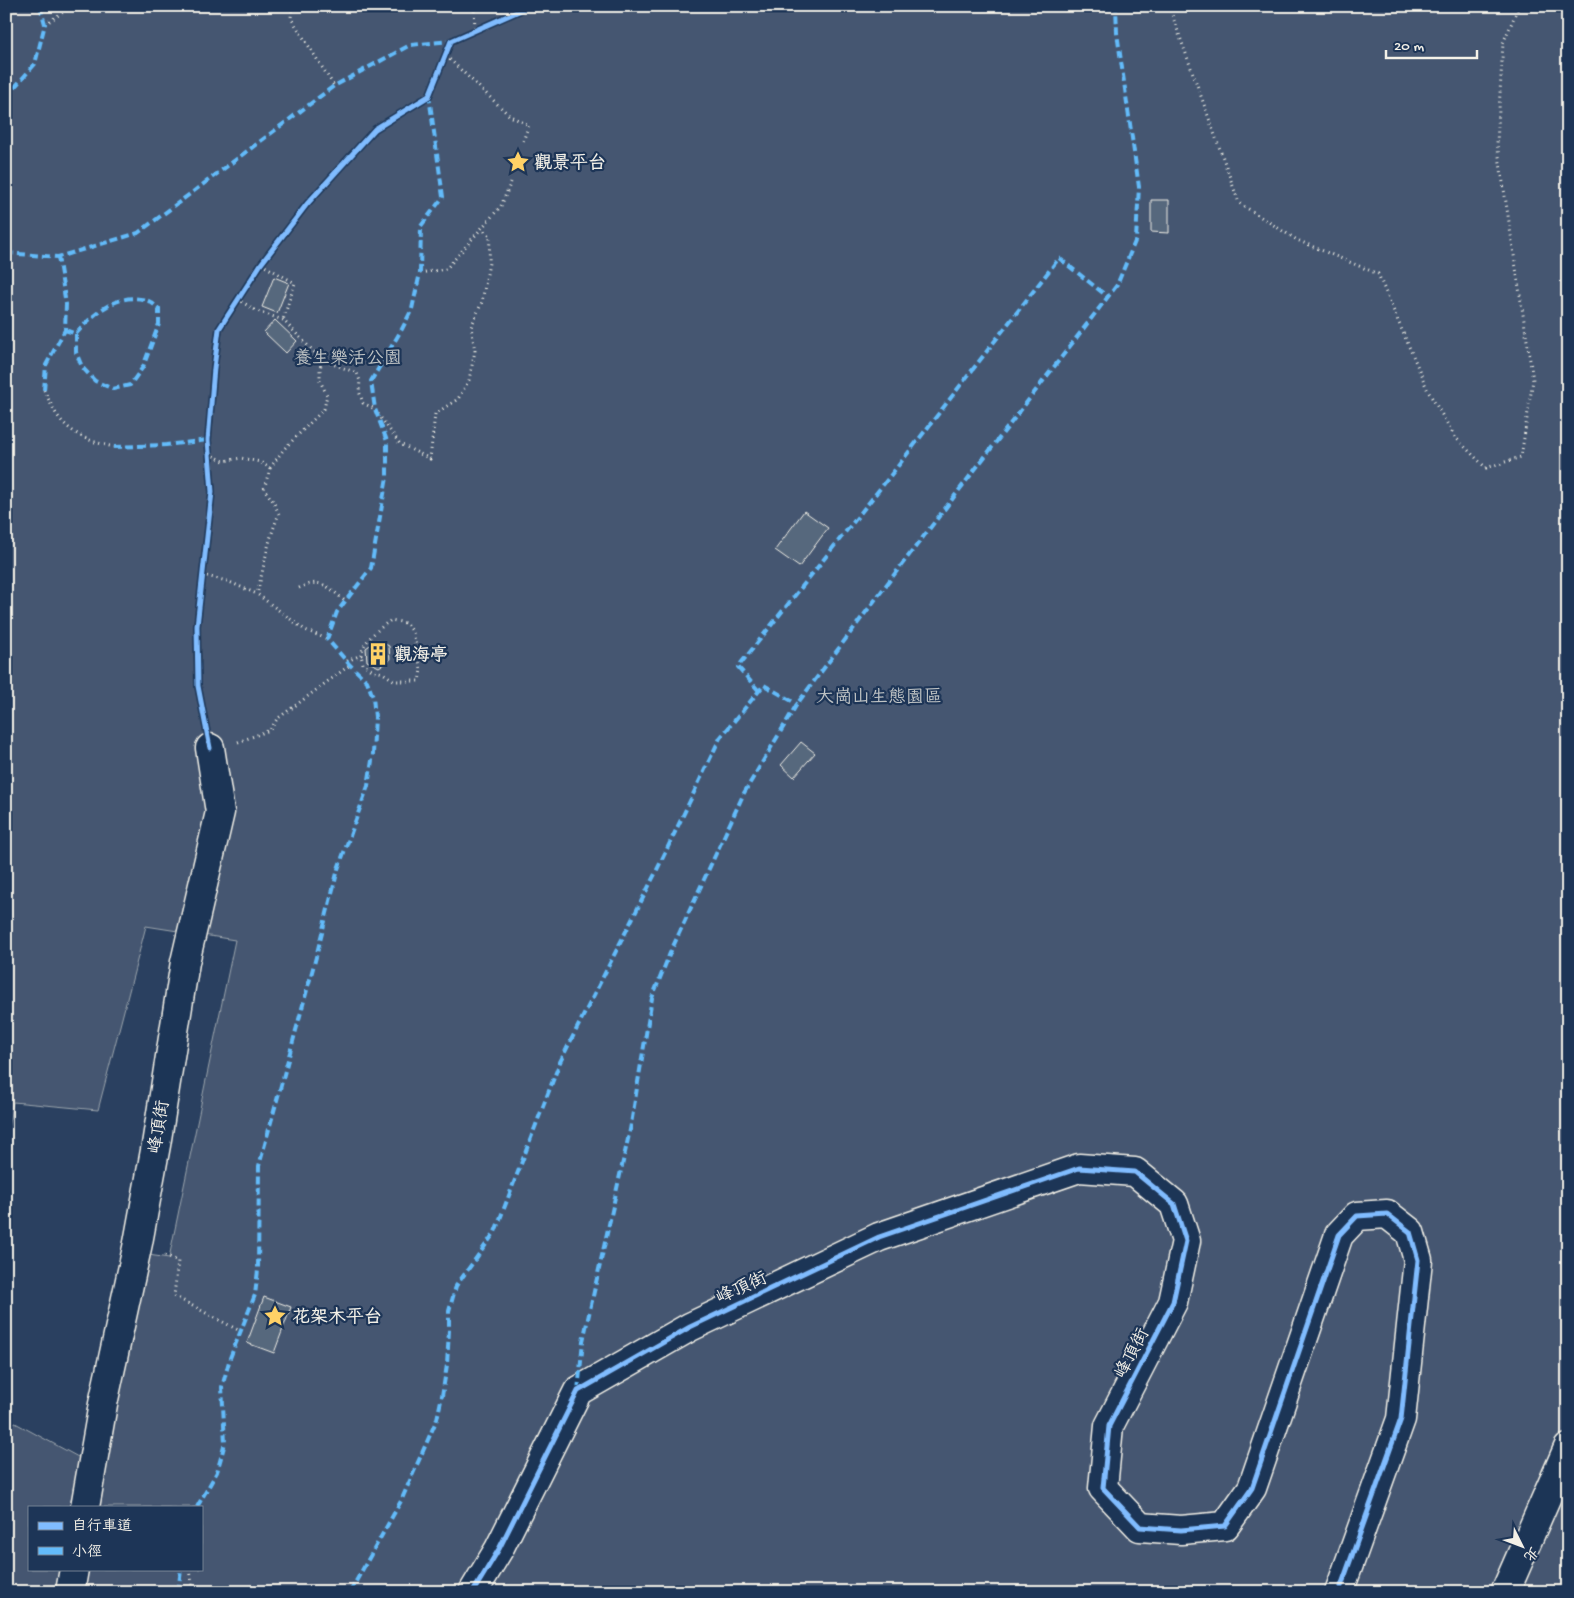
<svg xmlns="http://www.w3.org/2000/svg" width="1574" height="1598" font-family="'Gochi Hand','LXGW WenKai TC',sans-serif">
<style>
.green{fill:#445771;stroke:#9ca4ac;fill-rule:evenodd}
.building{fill:#56677d;stroke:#f4f1e8}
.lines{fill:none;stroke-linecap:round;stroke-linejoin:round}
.minor-casing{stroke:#f4f1e8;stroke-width:31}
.path{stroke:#f4f1e8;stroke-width:3;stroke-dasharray:1 4;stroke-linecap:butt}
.minor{stroke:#1d3557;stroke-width:28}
.quiet{stroke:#63bbfa;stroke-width:4;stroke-dasharray:8 4;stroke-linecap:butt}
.cycleway-casing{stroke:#1d3557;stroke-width:8}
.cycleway{stroke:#80bcff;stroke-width:5}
.labels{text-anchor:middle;stroke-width:4.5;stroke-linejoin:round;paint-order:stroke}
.poi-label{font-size:18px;font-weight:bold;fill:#f4f1e8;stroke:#1d3557;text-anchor:start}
.park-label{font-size:18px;fill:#bfc3c4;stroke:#1d3557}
.street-label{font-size:18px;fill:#f4f1e8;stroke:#1d3557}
</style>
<rect width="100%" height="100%" fill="#2a4060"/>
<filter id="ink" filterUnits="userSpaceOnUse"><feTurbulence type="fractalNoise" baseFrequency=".02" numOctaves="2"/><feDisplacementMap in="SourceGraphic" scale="10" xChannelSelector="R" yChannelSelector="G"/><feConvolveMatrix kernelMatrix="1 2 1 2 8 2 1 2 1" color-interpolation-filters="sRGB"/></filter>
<g filter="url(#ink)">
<path class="green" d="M6,6h1562v1586h-1562v-174l98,53 44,-216 21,3 66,-318 -89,-14 -48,184 -85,-8 -7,37zM29,1507h172v62h-172z"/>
<g class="building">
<polygon points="1151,200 1169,200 1169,233 1151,232"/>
<polygon points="274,277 289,283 277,313 262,307"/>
<polygon points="275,320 297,341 286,353 264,332"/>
<polygon points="804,511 828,528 799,567 775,550"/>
<polygon points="377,640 389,646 390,660 379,667 367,661 366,648"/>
<polygon points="801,742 815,753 794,777 781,765"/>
<polygon points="264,1297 291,1307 274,1353 247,1343"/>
</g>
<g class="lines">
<defs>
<g id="minor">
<polyline points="85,1507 103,1404 138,1243 156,1145 185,962 220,812 210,748"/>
<polyline points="70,1592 74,1569"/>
<polyline points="473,1592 499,1549 578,1391 690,1327 879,1237 1079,1168 1135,1172 1174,1204 1186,1241 1173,1302 1109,1426 1103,1488 1140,1527 1181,1530 1225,1526 1252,1488 1339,1235 1357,1216 1387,1214 1410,1232 1418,1260 1401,1419 1339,1592"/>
<polyline points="1505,1592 1568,1448"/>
</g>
</defs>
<use href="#minor" class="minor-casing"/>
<g class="path">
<polyline points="90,6 109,12"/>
<polyline points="292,6 291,18 334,86"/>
<polyline points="474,6 475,30"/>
<polyline points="1169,6 1239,203 1297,240 1378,274 1428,391 1455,437 1486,468 1521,457 1533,380 1497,143 1503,43 1519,6"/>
<polyline points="45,24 65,11 78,6"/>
<polyline points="446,56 510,116 529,125 523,141"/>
<polyline points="261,264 295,283 283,320"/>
<polyline points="420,273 446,269 501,206 511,182"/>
<polyline points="237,299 257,311 283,320 322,360 357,373 360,381 359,391 363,403 375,409"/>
<path d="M44,390c4,8 8,17 13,25 14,20 34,27 57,32"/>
<polyline points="378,414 400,444 430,459 435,414 458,399 469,380 475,351 471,327 482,302 489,263 490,236 482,229"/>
<path d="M209,454l15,7 17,-3 19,4 10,6 -6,21 9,12 6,13c-11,25 -15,53 -22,80"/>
<polyline points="270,468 284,449 324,409 327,395 320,381 320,369 322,360"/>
<polyline points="202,575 227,581 257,594 305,630 327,639"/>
<path d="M299,588c23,-11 29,-1 46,13"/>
<path d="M347,661l14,-6c3,-16 18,-26 30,-35l15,3 7,9 8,38 -2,11h-24l-12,-8 -11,-3 -9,-6 -2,-9"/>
<polyline points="238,742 270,730 277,719 350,665"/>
<polyline points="165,1255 178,1261 174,1296 240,1331"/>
<polyline points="190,1569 193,1592"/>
</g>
<use href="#minor" class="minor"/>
<g class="quiet">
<polyline points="6,97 35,64 45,24 40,6"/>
<polyline points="6,253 58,257 138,233 334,86 410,45 451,41"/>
<path d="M65,330l11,4c17,-20 41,-42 70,-34 5,1 9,6 13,9v15l-16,43 -13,18 -17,4 -18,-8 -13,-14 -6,-15v-18"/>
<polyline points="44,390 46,365 65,330 66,304 58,257"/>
<polyline points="114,447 166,445 208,440"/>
<polyline points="759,691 738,667 898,466 1059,258 1108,297"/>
<polyline points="578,1391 583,1341 630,1130 652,998 670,953 744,793 797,704 890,580 1117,285 1136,239 1139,187 1117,33 1116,6"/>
<polyline points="197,1507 217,1472 225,1443 222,1387 230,1358 255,1295 258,1270 259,1166 316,957 338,869 368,786 373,754 375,717 373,697 367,681 350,665 327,639 337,612 371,568 387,477 387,441 375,409 371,381 402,329 412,309 420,273 421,226 443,197 429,96"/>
<polyline points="178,1592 181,1569"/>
<polyline points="350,1592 401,1501 437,1419 442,1396 447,1365 449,1330 449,1311 456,1286 495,1232 560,1062 655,874 720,738 764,685 797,704"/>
</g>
<defs>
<g id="cycleway">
<polyline points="210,748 198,686 197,626 212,492 208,440 214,368 219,329 261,264 307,204 375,129 429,96 451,41 530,6"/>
<polyline points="473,1592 499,1549 578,1391 690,1327 879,1237 1079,1168 1135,1172 1174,1204 1186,1241 1173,1302 1109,1426 1103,1488 1140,1527 1181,1530 1225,1526 1252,1488 1339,1235 1357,1216 1387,1214 1410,1232 1418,1260 1401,1419 1339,1592"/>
</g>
</defs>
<use href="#cycleway" class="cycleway-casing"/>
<use href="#cycleway" class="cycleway"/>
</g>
</g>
<defs>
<symbol id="sight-bare" viewBox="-9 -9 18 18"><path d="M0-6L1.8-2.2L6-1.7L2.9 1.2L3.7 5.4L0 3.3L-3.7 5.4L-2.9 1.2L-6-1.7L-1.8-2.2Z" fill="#ffd166" stroke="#1d3557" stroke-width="2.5" paint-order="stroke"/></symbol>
<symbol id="building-bare" viewBox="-9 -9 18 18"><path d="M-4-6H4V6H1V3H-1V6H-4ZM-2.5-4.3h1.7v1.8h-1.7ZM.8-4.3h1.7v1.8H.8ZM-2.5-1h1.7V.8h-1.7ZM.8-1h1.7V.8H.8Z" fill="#ffd166" stroke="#1d3557" stroke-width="2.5" paint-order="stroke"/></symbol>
</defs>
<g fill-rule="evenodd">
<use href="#sight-bare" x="502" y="146" width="32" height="32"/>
<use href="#building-bare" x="362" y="638" width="32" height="32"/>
<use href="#sight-bare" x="259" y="1300" width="32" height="32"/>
</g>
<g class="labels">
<g class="poi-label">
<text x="534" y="168">觀景平台</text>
<text x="394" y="660">觀海亭</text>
<text x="292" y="1322">花架木平台</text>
</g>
<g class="park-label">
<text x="348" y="363">養生樂活公園</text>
<text x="879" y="702">大崗山生態園區</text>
</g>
<g class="street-label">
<text transform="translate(158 1127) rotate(-81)" y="6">峰頂街</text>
<text transform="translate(741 1287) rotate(-25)" y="6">峰頂街</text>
<text transform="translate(1131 1353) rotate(-63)" y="6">峰頂街</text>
</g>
</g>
<rect width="1574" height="1598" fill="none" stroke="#1d3557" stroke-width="25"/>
<rect x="12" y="12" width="1549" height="1573" fill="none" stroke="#f4f1e8" stroke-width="2" filter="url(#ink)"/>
<rect x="28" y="1506" width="175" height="65" fill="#1d3557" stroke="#738091"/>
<rect x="38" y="1522" width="25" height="8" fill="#80bcff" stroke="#738091"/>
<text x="72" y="1530" font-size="15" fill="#f4f1e8">自行車道</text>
<rect x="38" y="1547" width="25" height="8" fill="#63bbfa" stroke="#738091"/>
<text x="72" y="1556" font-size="15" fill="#f4f1e8">小徑</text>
<g transform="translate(1522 1546) rotate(132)" stroke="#1d3557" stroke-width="4" paint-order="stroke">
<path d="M0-4L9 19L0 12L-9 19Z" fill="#f4f1e8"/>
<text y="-8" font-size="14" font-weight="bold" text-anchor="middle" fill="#f4f1e8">北</text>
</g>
<path d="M1386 50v8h91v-8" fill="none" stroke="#f4f1e8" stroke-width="2.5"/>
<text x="1394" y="50" font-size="15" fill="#f4f1e8" stroke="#1d3557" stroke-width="4" paint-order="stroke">20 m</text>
</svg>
